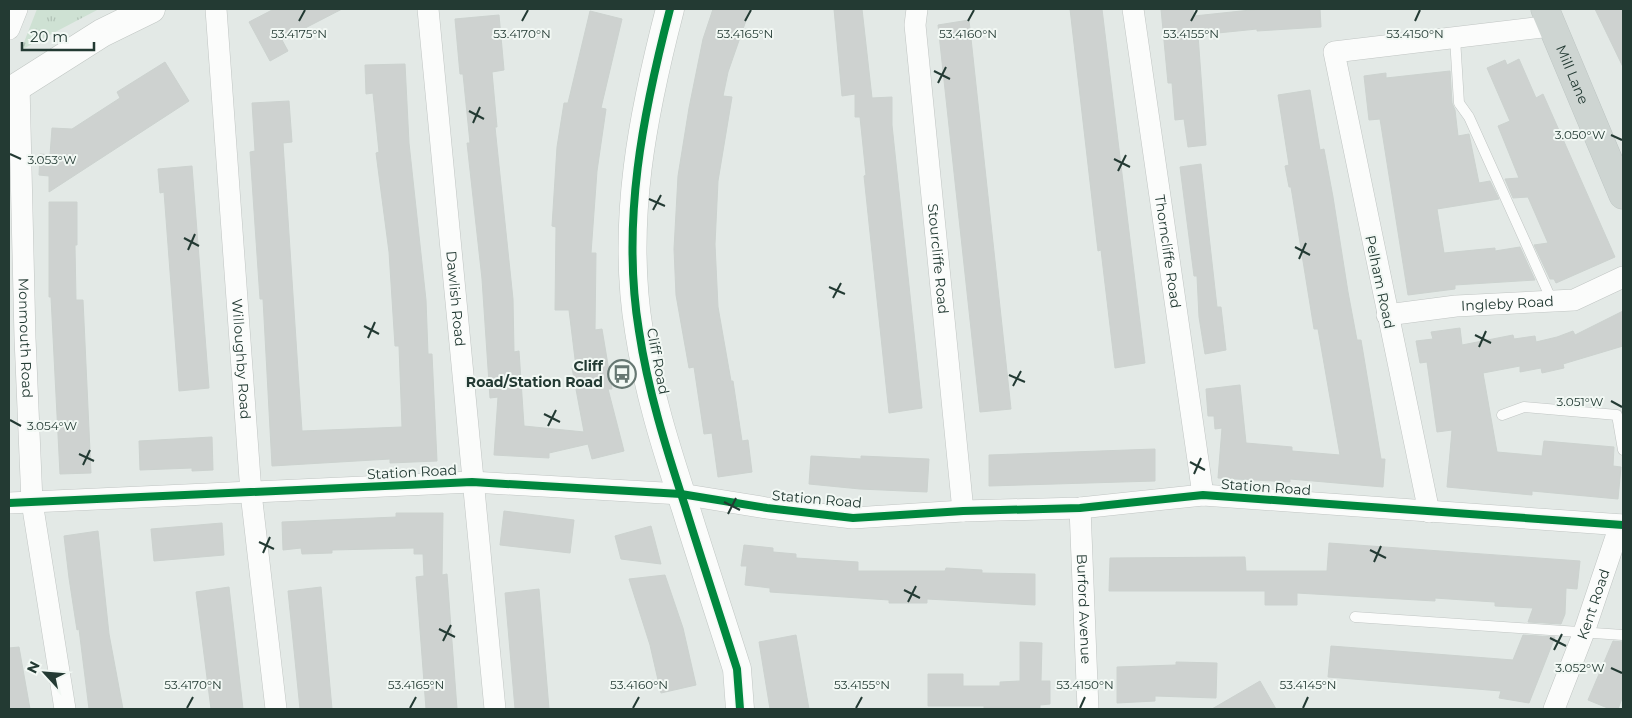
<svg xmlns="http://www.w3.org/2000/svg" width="1632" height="718" font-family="Montserrat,sans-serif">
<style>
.grass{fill:url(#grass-tufts)}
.building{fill:#ced2d0;stroke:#ccd2cf}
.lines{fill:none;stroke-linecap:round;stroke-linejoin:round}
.lane-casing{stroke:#c0c5c3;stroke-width:11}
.street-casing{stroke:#c0c5c3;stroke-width:22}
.secondary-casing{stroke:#c0c6c3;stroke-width:29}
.primary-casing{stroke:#bcc4c2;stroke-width:29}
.lane{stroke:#fbfcfb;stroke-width:10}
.street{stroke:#fbfcfb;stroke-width:21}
.secondary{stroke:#fbfcfb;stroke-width:28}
.primary{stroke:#ced5d2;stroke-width:28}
.cycleway-casing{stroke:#f2f8f4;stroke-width:11}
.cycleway{stroke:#00873e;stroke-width:8}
.ticks{fill:none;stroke:#233a33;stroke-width:2}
.labels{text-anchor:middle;stroke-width:4;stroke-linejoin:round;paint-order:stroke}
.street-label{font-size:14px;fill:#233a33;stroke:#f2f8f4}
.poi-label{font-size:14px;font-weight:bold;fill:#233a33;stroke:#f2f8f4;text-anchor:end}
.ticks-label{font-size:12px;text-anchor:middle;fill:#233a33;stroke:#f2f8f4;stroke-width:4;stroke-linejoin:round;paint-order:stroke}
</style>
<defs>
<pattern id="grass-tufts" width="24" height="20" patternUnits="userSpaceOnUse" patternTransform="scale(1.25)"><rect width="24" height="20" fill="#cee1d3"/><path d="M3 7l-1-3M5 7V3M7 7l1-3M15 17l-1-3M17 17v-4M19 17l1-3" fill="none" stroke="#b1c2b6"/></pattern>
</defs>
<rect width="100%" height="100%" fill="#e3e9e6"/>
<polygon class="grass" points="37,9 99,9 21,50"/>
<g class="building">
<polygon points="274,9 342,9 282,40 288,51 270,61 249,22"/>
<polygon points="713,9 750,9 728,72 723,96 732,97 718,181 715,244 718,307 731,381 733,381 742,441 748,440 752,472 718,477 712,433 704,434 694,367 689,368 676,295 674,249 678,176 689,108 703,39"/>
<polygon points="834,9 862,9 872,98 892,97 892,125 922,408 889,413 864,176 866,175 860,117 855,117 855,94 842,96"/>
<polygon points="1070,9 1102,9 1145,363 1115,368 1101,250 1098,251"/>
<polygon points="1161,9 1193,9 1194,16 1260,9 1320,9 1321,27 1257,31 1257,29 1198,35 1206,145 1188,147 1184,119 1175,120 1172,83 1168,83"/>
<polygon points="1595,9 1623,9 1623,67"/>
<polygon points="590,11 622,19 601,108 606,109 597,171 591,253 596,253 595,330 602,329 612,389 608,389 624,451 592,459 588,444 549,453 549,458 494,455 498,397 490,398 482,279 467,143 470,143 463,74 460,74 455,19 499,15 504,70 492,72 497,127 495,127 513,299 514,352 519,351 524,426 584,432 572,368 576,367 569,310 555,310 556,227 552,226 557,147 564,103 568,103"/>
<polygon points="969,20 1011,409 980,412 938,25"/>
<polygon points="1519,59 1536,98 1543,94 1615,257 1556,283 1554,279 1550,279 1534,245 1548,243 1528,197 1513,198 1505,179 1519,178 1498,126 1510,121 1487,68 1505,60 1507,65"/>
<polygon points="165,62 189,101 49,192 49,176 39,175 40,154 50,155 52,128 72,129 120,98 117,92"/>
<polygon points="405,64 409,143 426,300 428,354 432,354 437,461 390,463 390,459 272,466 263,299 260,299 250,152 255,151 252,103 289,101 292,142 283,143 302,431 402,427 399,346 395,346 389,252 376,153 379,152 373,93 366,94 365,65"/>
<polygon points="1450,71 1452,103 1455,110 1458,136 1469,134 1479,183 1490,181 1499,199 1437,209 1444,253 1495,248 1495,251 1520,247 1535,280 1455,285 1455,289 1408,295 1380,119 1369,120 1364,76 1386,73 1386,78"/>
<polygon points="1310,90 1320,150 1324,149 1333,197 1348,292 1357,340 1361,340 1381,459 1385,459 1383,487 1290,479 1290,482 1218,478 1222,428 1215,429 1214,416 1208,416 1206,389 1240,385 1246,443 1292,447 1292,451 1340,455 1318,329 1314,329 1291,187 1289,187 1285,166 1289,165 1278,95"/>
<polygon points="1201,164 1217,307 1221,307 1226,350 1205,354 1199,317 1197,276 1194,276 1180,167"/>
<polygon points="192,166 209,388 179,391 164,192 160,193 158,169"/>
<polygon points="49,202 77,202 77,245 75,245 76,300 83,300 91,473 60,474 51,297 49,297"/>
<polygon points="1623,311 1623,346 1563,364 1564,368 1542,373 1541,368 1520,372 1520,366 1483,373 1497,452 1542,456 1544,441 1614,447 1613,466 1621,467 1618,499 1532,491 1532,495 1447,487 1452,430 1437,432 1427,362 1420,363 1416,341 1433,339 1431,332 1460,328 1462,345 1513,335 1514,339 1535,336 1536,342 1557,337 1573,331 1575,335"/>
<polygon points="212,437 213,470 192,471 192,468 140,470 139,441"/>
<polygon points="1155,449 1155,481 989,486 989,455"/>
<polygon points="811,456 861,459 861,456 929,459 927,492 860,489 809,484"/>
<polygon points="504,511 574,520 570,553 500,545"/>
<polygon points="396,513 443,513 442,575 447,574 457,709 426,709 416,577 424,576 423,554 414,554 414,548 332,550 332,553 302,554 301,548 283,550 282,522 396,517"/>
<polygon points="222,523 224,555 154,561 151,529"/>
<polygon points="651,526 661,564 621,559 615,536"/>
<polygon points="98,531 109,634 123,709 89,709 79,629 77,630 69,578 64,536"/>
<polygon points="1329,543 1580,561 1577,589 1566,588 1565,614 1561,624 1528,622 1533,608 1495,606 1495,602 1464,600 1435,598 1435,601 1297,593 1297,605 1265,605 1265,591 1109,591 1110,558 1245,557 1246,571 1327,571"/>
<polygon points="744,545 773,548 773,552 796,554 796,558 858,562 858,571 945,571 946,568 982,570 982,573 1035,574 1035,605 927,599 927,603 889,603 889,600 770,592 770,588 745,585 747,566 741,566"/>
<polygon points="665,575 683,628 696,685 661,693 650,645 629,579"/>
<polygon points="229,587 243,709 211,709 196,592"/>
<polygon points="321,587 332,709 300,709 288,591"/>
<polygon points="539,589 549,709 515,709 505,593"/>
<polygon points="796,635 809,709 770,709 759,642"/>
<polygon points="1523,635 1555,637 1529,703 1499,698 1501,691 1328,677 1331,646 1513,660"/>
<polygon points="1613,641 1623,642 1623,696 1618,709 1610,709 1588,700"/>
<polygon points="1020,642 1042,643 1041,681 1050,681 1050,704 1040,705 1040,709 984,709 984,706 928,706 928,674 963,674 963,686 1000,686 1000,682 1020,681"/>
<polygon points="19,647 30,709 9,709 9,648"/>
<polygon points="1176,662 1217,663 1216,698 1155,696 1155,701 1117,703 1117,667 1176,665"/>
<polygon points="1260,681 1276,709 1212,709"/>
</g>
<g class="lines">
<defs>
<g id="lane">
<polyline points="1455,38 1459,103 1469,117 1552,301"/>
<polyline points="1502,415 1524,407 1617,415 1623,450"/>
<polyline points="1355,617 1623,635"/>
</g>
<g id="street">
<path id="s1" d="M216,9l35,484 25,216"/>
<path id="s2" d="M428,9l67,700"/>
<path id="s3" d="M917,9l-2,16 48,486"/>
<path id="s4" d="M1133,9l70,486"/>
<polyline points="9,29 17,9"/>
<path id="s5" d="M19,84l6,254 7,164 33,207"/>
<path id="s6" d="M1387,315l69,-9 118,-6 49,-23"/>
<polyline points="9,503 472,482 681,494 767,508 853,518 963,511 1080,508 1203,495 1623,525"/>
<path id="s7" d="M1080,508l8,201"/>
<polyline points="1429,512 1334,52 1551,26"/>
<path id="s8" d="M1554,709l30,-77 36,-107"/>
</g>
<g id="secondary">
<path d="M670,9c-27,104 -49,213 -31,322 9,60 27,117 46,175 17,55 35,109 52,163l3,40"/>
<polyline points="9,92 102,33 151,9"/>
</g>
<g id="primary">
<path id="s9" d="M1545,9l78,186"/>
</g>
</defs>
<use href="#lane" class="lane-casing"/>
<use href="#street" class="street-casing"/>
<use href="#secondary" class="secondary-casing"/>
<use href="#primary" class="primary-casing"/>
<use href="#lane" class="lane"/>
<use href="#street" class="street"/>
<use href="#secondary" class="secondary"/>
<use href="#primary" class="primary"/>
<defs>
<g id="cycleway">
<path d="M670,9c-27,104 -49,213 -31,322 9,60 27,117 46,175 17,55 35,109 52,163l3,40"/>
<polyline points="9,503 472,482 681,494 767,508 853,518 963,511 1080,508 1203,495 1623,525"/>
</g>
</defs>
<use href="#cycleway" class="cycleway-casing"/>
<use href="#cycleway" class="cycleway"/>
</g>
<path class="ticks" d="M299,21l6,-11M522,21l6,-11M745,21l6,-11M968,21l6,-11M1191,21l6,-11M1415,21l5,-11M934,71l16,8M938,83l8,-16M469,111l15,8M473,123l7,-16M1611,135l11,5M10,154l11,5M1114,159l16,8M1118,171l8,-16M649,199l16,7M653,210l8,-15M184,238l15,8M1295,247l15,8M188,250l7,-16M1299,259l7,-16M829,287l16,7M833,298l8,-15M364,326l15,8M1475,335l16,8M368,338l7,-16M1479,347l7,-16M1009,375l16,7M1013,386l8,-15M1611,401l11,6M544,414l16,8M10,420l11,6M548,426l8,-16M79,454l15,7M1190,462l15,8M83,465l7,-15M1194,474l7,-16M724,502l16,8M728,514l8,-16M259,542l15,7M1370,550l16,8M263,553l7,-16M1374,562l7,-16M904,590l16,8M908,602l8,-16M439,629l16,8M1550,638l16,8M443,641l8,-16M1554,650l8,-16M1611,668l11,5M187,708l6,-11M410,708l6,-11M633,708l6,-11M856,708l6,-11M1080,708l5,-11M1303,708l5,-11"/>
<defs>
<symbol id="bus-ring" viewBox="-11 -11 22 22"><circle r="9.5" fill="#f2f8f4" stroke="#667772" stroke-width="1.5"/><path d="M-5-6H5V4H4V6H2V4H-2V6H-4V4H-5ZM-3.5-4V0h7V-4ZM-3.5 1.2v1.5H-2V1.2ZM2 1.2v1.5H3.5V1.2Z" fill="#667772"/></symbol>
</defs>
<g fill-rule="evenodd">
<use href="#bus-ring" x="606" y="358" width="32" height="32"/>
</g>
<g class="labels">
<g class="street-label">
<text dy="5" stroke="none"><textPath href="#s9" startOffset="71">Mill Lane</textPath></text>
<text dy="5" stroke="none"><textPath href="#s4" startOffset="245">Thorncliffe Road</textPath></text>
<text dy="5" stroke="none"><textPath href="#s3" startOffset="251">Stourcliffe Road</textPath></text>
<text transform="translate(1380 282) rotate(78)" y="5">Pelham Road</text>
<text dy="5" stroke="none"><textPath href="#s2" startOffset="291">Dawlish Road</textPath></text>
<text dy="5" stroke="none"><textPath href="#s6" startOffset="121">Ingleby Road</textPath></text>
<text dy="5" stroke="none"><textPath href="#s5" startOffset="254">Monmouth Road</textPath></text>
<text dy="5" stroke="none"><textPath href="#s1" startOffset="351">Willoughby Road</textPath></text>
<text transform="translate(658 361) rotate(79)" y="5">Cliff Road</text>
<text transform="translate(412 472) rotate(-3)" y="5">Station Road</text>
<text transform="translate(1266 487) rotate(4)" y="5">Station Road</text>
<text transform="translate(817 499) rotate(5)" y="5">Station Road</text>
<text dy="5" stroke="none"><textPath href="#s8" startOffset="112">Kent Road</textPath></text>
<text dy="5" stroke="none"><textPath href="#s7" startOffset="101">Burford Avenue</textPath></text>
</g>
<g class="poi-label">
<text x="603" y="371">Cliff<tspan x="603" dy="16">Road/Station Road</tspan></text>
</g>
</g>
<g class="ticks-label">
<text x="299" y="38">53.4175°N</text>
<text x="522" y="38">53.4170°N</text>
<text x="745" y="38">53.4165°N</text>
<text x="968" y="38">53.4160°N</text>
<text x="1191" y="38">53.4155°N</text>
<text x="1415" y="38">53.4150°N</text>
<text x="1580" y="139">3.050°W</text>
<text x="52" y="164">3.053°W</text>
<text x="1580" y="406">3.051°W</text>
<text x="52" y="430">3.054°W</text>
<text x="1580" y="672">3.052°W</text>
<text x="193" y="689">53.4170°N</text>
<text x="416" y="689">53.4165°N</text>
<text x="639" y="689">53.4160°N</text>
<text x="862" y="689">53.4155°N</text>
<text x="1085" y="689">53.4150°N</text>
<text x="1308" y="689">53.4145°N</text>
</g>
<rect width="1632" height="718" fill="none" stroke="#233a33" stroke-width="20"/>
<g transform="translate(45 673) rotate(296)" stroke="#f2f8f4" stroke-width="4" paint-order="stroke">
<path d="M0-4L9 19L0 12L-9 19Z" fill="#233a33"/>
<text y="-8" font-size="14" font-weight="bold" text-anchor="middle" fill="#233a33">N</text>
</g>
<path d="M22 42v8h72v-8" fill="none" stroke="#233a33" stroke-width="2.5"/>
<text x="30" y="42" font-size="15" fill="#233a33" stroke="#f2f8f4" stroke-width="4" paint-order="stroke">20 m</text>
</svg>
